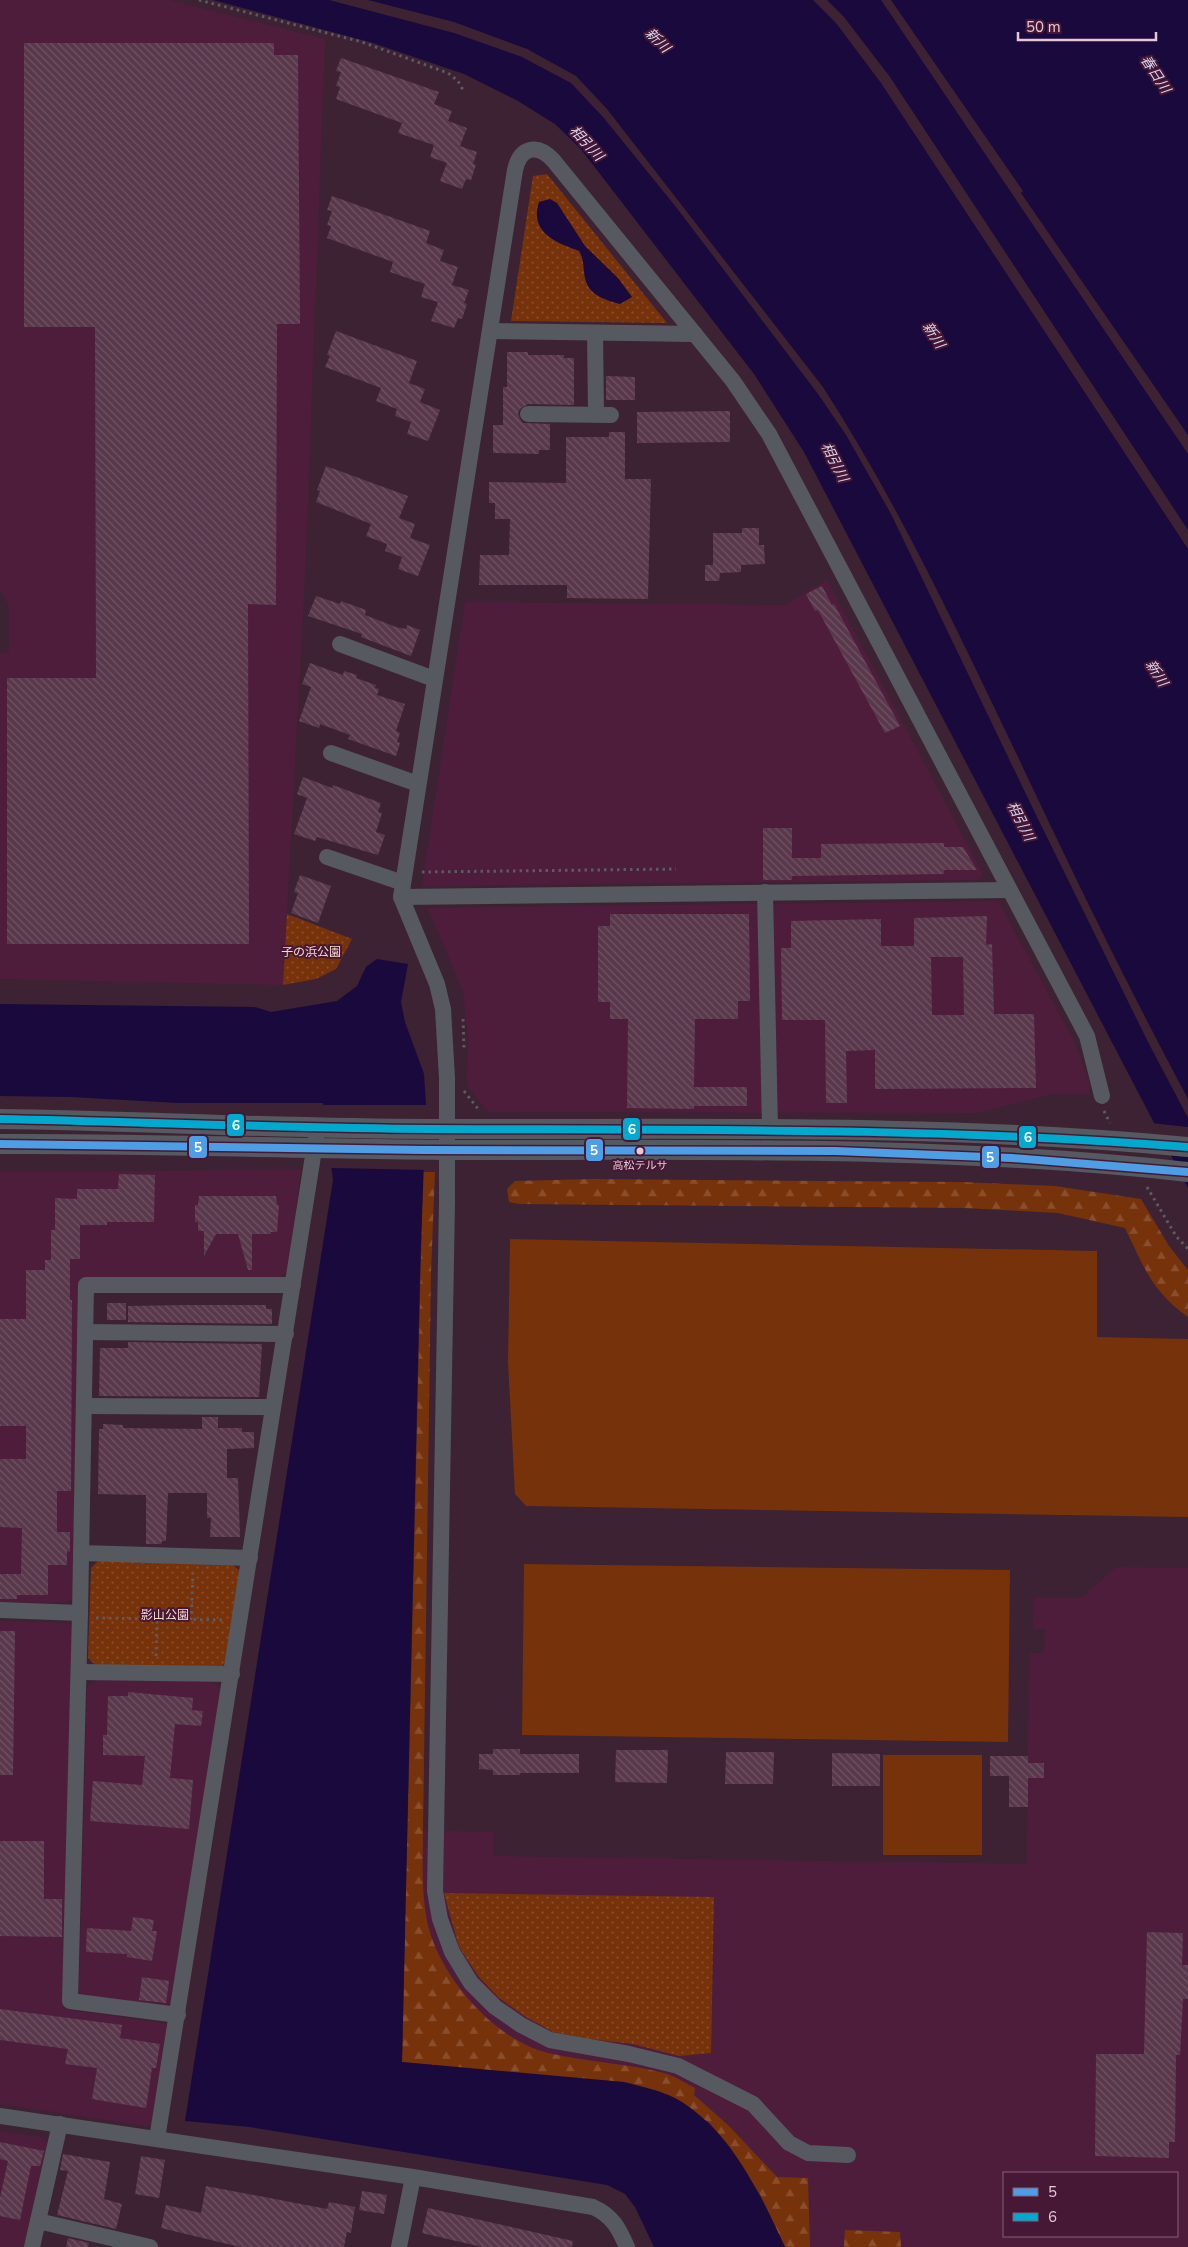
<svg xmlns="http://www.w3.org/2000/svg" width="1188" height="2247" font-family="'Nunito Sans','Noto Sans JP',sans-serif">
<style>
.built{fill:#4f1d3c;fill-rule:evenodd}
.grass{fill:url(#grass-dots)}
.forest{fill:url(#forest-firs)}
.pitch{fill:#76320a}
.water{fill:#19093d}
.pier{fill:#3c2232}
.building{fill:url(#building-back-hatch);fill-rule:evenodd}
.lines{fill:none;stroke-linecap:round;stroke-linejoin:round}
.path{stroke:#5e5a61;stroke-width:3;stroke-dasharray:2.5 4;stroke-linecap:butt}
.minor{stroke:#56595f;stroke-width:16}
.tertiary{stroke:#56595f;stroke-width:20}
.bus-1-casing{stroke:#471835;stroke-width:11}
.bus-2-casing{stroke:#471835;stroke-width:11}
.bus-1{stroke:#4d9ee5;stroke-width:8}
.bus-2{stroke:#00a9ce;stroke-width:8}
.bus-dot{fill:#e6c7d7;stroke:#471835;stroke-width:2}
.labels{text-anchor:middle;stroke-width:4;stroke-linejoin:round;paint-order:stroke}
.bus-label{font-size:11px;fill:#e6c7d7;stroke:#471835}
.park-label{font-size:12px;fill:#f8dacd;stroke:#471835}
.water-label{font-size:14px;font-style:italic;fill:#d5d5f0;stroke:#471835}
.line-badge{stroke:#471835;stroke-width:2}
.badge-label{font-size:14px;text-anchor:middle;font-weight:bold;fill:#fff}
</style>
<defs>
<pattern id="grass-dots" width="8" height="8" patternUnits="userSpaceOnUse" patternTransform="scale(1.25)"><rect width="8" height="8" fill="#76320a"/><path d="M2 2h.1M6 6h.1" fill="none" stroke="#8a4e2d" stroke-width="1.8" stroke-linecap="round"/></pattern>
<pattern id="forest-firs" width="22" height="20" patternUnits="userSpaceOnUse" patternTransform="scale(1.25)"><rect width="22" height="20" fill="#76320a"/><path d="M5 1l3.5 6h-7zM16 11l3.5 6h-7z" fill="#8a4e2d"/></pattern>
<pattern id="building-back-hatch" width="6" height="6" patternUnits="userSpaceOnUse" patternTransform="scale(1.25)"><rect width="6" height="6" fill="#59384c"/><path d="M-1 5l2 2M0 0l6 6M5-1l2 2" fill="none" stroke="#715365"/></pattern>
</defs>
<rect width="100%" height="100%" fill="#3c2232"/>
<g class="built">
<polygon points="0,0 170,0 325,39 305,575 283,985 0,979 0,653 9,652 9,606 0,590"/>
<polygon points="827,580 983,874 979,880 422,886 465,602 785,605"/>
<polygon points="998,901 1075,1043 1090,1085 1089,1094 1052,1094 976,1113 488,1112 467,1086 468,1039 463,991 428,908"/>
<polygon points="301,1170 288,1270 281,1277 80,1278 75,1596 66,1603 0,1602 0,1172"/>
<path d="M1116,1567l72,1v679h-403l-24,-51 -318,-130 -41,-4 5,-232 86,2v24l534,8 2,-211h15l1,-24h-12l1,-31h47zM1004,2173h173v63h-173z"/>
<polygon points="0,1621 69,1623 74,1629 63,2009 164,2023 169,2029 152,2124 147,2126 0,2104"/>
<polygon points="97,1680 213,1682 221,1690 171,2003 163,2008 86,1999 79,1991 87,1687"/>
<polygon points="0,2131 42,2137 49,2144 24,2247 0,2247"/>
</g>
<g class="grass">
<polygon points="547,174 667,323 511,321 533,176"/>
<polygon points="287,914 352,939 336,969 316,979 283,985"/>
<polygon points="98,1561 233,1565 241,1572 228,1656 222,1668 96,1666 88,1658 91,1568"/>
<polygon points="444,1893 714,1897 711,2053 679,2056 633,2044 589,2039 553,2032 526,2017 499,1998 479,1977 459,1947"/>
</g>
<g class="forest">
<path d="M423,1172h12l-4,101 -8,557c0,31 -2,61 4,91 11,54 67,119 121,132 39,9 78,10 116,20 11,3 21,10 31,15l-1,7 35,31 48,51 31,1 2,69h-25l-24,-51 -31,-49 -22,-26 -265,-55 -41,-4z"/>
<path d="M592,1179l370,3 93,4 86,13 28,47 19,24v47c-36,-25 -45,-52 -63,-89l-67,-15 -94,-5 -445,-4 -10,-2 -2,-13 8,-8z"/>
<polygon points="845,2230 900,2232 901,2247 844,2247"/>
</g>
<g class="pitch">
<polygon points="510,1239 1097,1251 1097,1337 1188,1339 1188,1517 526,1506 515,1494 508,1362"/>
<polygon points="524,1564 1010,1570 1008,1742 522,1735"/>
<rect x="883" y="1755" width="99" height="100"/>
</g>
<g class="water">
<polygon points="213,0 329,0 454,33 522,57 571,83 603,117 676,207 818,394 846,435 891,514 1037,817 1148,1042 1188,1118 1188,1188 804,452 754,374 580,148 555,124 518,101 464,74 373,43"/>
<path d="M368,0h445l23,23 45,60 307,466v550c-60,-112 -116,-227 -170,-342 -60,-125 -119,-252 -195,-370l-216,-278 -31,-33 -49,-27 -73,-27z"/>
<polygon points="827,0 881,0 1188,454 1188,530 890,77 844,17"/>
<polygon points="891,0 1188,0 1188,435 1021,193 1023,191"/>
<path d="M550,199l7,4 28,43 33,32 14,19 -12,7c-19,-5 -35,-11 -36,-33 -1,-8 -1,-13 -5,-20 -22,-8 -50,-18 -40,-49z"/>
<path d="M377,959l31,5 -7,38 4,20 19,52 2,31 -6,166 -18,791 222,20c19,5 41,9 58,20 51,33 78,92 103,145h-131l-19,-40 -10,-13 -18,-9 -357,-58 -65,-6 148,-941 -10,-77h-145l-107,-6 -71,-1v-92l255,3 16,5 66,-11 20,-15 9,-19z"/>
</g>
<g class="pier">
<polygon points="322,1105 427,1105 426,1170 330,1168"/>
<polygon points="1151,1123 1188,1127 1188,1157 1168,1155"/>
</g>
<g class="building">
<polygon points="24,43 274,43 274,55 298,55 300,324 277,324 276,605 248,604 249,944 7,944 7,678 96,678 95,327 24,327"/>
<polygon points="341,58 439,92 434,104 452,111 448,121 467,128 460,146 477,152 473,164 476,165 471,180 466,179 462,189 440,181 447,163 430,157 434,145 398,133 402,123 336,99 340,87 336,86 341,72 336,71"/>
<polygon points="332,196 430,231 426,243 444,250 440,261 458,267 452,285 469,290 464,303 467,304 462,319 458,318 454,328 431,321 438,302 421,297 425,284 390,272 393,262 327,238 331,226 327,225 332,211 327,210"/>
<polygon points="336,331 417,361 409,383 425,389 420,402 440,410 428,441 407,434 411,422 395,416 397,409 376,401 381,388 325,367 330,356 327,355"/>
<polygon points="507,352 528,352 528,355 564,355 564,358 574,358 574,405 528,404 520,409 518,413 520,419 523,423 550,424 550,450 539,450 539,454 493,453 493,425 503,425 503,387 507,387"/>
<polygon points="606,376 635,377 635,400 606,400"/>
<polygon points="730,411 730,442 637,443 637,412"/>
<polygon points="609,432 625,432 625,479 651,479 648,599 567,598 567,585 479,585 480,555 509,555 510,519 495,519 495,503 489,503 489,482 566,483 566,437 609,437"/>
<polygon points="326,466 408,496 399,518 415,524 410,538 430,545 418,576 398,569 402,557 385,551 387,544 366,536 371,524 316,502 320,491 317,490"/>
<polygon points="742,528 759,528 759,545 764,545 765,564 741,565 741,572 720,573 719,581 705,581 705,565 713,565 713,533 742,533"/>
<polygon points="822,586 832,605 834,604 900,726 885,733 818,610 815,611 806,594"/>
<polygon points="316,596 340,604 341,601 366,610 365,615 396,627 406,629 407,625 420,630 411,656 361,637 362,634 308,616"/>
<polygon points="310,663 343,675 344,671 357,675 356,678 376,685 375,688 379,689 377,695 405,704 396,731 400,733 397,742 400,743 396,756 348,739 350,735 320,724 319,728 299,721 311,687 302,684"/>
<polygon points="303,777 332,788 333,785 381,803 378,812 382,813 376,832 385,835 378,855 317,837 315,841 294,834 307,798 297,794"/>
<polygon points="763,828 792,828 792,858 821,858 821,844 944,843 944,847 963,847 977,870 944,870 944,874 792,876 792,880 763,880"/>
<polygon points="300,875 331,886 318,923 291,913 298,893 294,892"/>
<polygon points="610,914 749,914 750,1001 738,1001 738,1019 695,1019 694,1087 747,1087 747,1106 694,1106 694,1109 627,1108 628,1019 610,1019 610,1002 598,1002 598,926 610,926"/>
<path d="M987,916l-1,29 6,-1 2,70h40l2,74 -161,1v-39l-29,1 1,52h-21l-1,-83h-43l-1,-72h10v-27l90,-2v27h33v-28zM931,957h32l1,58h-32z"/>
<polygon points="119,1174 155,1175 154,1222 107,1222 107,1225 80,1225 80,1259 70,1259 70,1300 72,1300 71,1491 57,1491 57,1532 70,1532 70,1552 67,1551 67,1565 48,1565 48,1595 17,1595 17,1599 0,1599 0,1574 21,1574 22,1528 0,1527 0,1459 26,1459 26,1426 0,1426 0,1319 26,1319 26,1270 45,1270 45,1260 51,1260 51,1230 55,1230 55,1198 77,1199 77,1189 118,1189"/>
<polygon points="199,1196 276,1196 277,1205 279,1205 277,1232 271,1232 271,1234 252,1234 252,1270 248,1270 238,1234 216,1234 204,1256 204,1231 198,1231 198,1222 195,1222 195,1205 198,1205"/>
<rect x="107" y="1303" width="19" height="17"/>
<polygon points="187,1305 266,1305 266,1309 272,1309 272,1324 128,1322 128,1306"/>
<polygon points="128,1342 262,1344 259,1397 99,1396 100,1348 128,1348"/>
<polygon points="202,1417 218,1417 218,1428 242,1428 242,1432 254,1432 254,1448 227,1449 227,1478 238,1478 240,1537 210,1537 211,1518 207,1518 207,1493 168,1493 166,1541 162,1541 161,1544 146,1544 146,1495 98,1494 99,1429 103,1429 103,1424 123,1425 123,1428 202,1429"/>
<polygon points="0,1631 15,1631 13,1775 0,1775"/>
<polygon points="128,1692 193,1698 192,1710 203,1711 201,1726 175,1724 170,1778 193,1780 189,1829 90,1821 93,1781 142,1785 145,1756 103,1755 103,1735 107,1735 108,1696 128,1696"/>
<polygon points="493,1749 520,1749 520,1754 579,1754 579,1773 520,1773 520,1775 493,1775 493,1770 479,1769 479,1754 493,1754"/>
<polygon points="616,1750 668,1750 667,1783 615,1782"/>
<polygon points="726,1752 774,1752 773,1784 725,1784"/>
<polygon points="832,1753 880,1754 880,1786 832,1786"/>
<polygon points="990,1756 1028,1756 1028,1763 1044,1763 1044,1778 1028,1778 1028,1807 1009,1807 1009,1776 990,1776"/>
<polygon points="0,1841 44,1841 44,1899 62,1899 62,1937 0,1936"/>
<polygon points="133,1917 154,1920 152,1931 157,1931 152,1961 127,1957 127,1954 86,1952 87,1928 131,1931"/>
<polygon points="1147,1932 1183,1933 1182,1965 1188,1965 1188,1999 1183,1999 1180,2055 1176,2055 1175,2142 1169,2142 1169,2158 1095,2156 1096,2054 1144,2054"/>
<polygon points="142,1977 169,1981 166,2003 139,2000"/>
<polygon points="0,2009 122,2025 120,2038 160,2044 156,2068 152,2068 146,2108 92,2099 97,2068 65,2064 68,2049 0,2040"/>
<polygon points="0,2142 44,2151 40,2166 31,2166 20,2220 0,2216 0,2198 8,2161 0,2159"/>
<polygon points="63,2154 110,2162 104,2199 122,2204 116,2229 57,2215 68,2171 60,2170"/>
<polygon points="141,2156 165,2160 159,2198 135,2194"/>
<polygon points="206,2186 327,2209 329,2202 355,2207 351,2233 347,2232 344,2247 240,2247 161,2228 166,2205 201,2213"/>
<polygon points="362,2191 387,2195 384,2214 359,2210"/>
<polygon points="428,2208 573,2241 572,2247 482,2247 422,2233"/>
<polygon points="68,2238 89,2243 88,2247 66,2247"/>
</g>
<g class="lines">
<g class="path">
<polyline points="199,0 362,42 448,73 458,81 463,90"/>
<polyline points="422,872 676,869"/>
<polyline points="463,1019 464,1048"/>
<polyline points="464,1091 479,1110"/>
<polyline points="1104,1111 1110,1123"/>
<polyline points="1147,1187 1176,1236 1188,1249"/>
<polyline points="96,1618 222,1620"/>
<polyline points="191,1620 193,1573"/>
<polyline points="156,1656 157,1620"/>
</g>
<g class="minor">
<polyline points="490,331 695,334"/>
<polyline points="595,333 596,414"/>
<polyline points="528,414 611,415"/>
<polyline points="340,644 434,679"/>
<polyline points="331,753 418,784"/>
<polyline points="327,857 403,883"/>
<polyline points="765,892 770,1129"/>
<polyline points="401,897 1009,890"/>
<polyline points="85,1332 286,1334"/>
<polyline points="84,1406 273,1407"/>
<polyline points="81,1553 250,1558"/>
<polyline points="0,1610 80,1613 70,2001 178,2015"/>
<polyline points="80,1613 86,1285 293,1285"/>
<polyline points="79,1672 232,1674"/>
<path d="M0,2116l413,61 180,30c20,9 26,22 34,40"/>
<polyline points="157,2139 316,1137"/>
<path d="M848,2155l-40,-2 -19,-10 -36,-39 -75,-38 -49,-12 -79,-14 -29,-15 -26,-18 -24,-24 -19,-31 -12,-33 -5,-28 12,-689v-124l-4,-69 -6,-25 -36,-87 114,-727c5,-23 22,-27 38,-10l180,221 36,53 318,602 15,60"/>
<polyline points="38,2221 150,2247"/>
<polyline points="32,2247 60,2124"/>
<polyline points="399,2247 413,2177"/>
</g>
<g class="tertiary">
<path d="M0,1119c143,2 287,10 430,10 253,1 506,-6 758,18"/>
<path d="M0,1144c161,-1 323,6 484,6 235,0 470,-4 704,22"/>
</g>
<defs>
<polyline id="bus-1" points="0,1144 424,1150 836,1151 1012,1158 1188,1172"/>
<path id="bus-2" d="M0,1119c143,3 287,9 430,10 253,1 505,-2 758,18"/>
</defs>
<use href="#bus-1" class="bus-1-casing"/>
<use href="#bus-2" class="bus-2-casing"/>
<use href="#bus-1" class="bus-1"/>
<use href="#bus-2" class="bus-2"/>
</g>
<circle class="bus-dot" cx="640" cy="1151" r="4.5"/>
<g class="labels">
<g class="bus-label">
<text x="640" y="1169">高松テルサ</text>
</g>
<g class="park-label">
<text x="311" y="956">子の浜公園</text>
<text x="165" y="1619">影山公園</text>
</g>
<g class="water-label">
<text transform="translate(658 40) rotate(45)" y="5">新川</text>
<text transform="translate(1156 74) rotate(57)" y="5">春日川</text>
<text transform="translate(587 143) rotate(47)" y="5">相引川</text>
<text transform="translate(934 335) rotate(57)" y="5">新川</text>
<text transform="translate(835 462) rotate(63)" y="5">相引川</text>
<text transform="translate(1157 673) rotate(57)" y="5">新川</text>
<text transform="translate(1021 821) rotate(63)" y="5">相引川</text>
</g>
</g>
<g class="line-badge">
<rect x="226" y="1113" width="19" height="24" rx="5" fill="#00a9ce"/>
<rect x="622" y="1117" width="19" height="24" rx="5" fill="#00a9ce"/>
<rect x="1018" y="1125" width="19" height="24" rx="5" fill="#00a9ce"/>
<rect x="188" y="1135" width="20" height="24" rx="5" fill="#4d9ee5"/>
<rect x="585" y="1138" width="19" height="24" rx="5" fill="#4d9ee5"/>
<rect x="981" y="1145" width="19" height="24" rx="5" fill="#4d9ee5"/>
</g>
<g class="badge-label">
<text x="236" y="1130">6</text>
<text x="632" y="1134">6</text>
<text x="1028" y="1142">6</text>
<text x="198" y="1152">5</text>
<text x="594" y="1155">5</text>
<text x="990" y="1162">5</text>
</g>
<rect x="1003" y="2172" width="175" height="65" fill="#471835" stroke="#875e76"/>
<rect x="1013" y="2188" width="25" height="8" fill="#4d9ee5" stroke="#875e76"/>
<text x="1048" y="2197" font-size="15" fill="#e6c7d7">5</text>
<rect x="1013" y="2213" width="25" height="8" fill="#00a9ce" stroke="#875e76"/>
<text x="1048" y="2222" font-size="15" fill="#e6c7d7">6</text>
<path d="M1018 32v8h138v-8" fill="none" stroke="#e6c7d7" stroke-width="2.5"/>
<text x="1026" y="32" font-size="15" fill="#e6c7d7" stroke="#471835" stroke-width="4" paint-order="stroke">50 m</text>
</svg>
